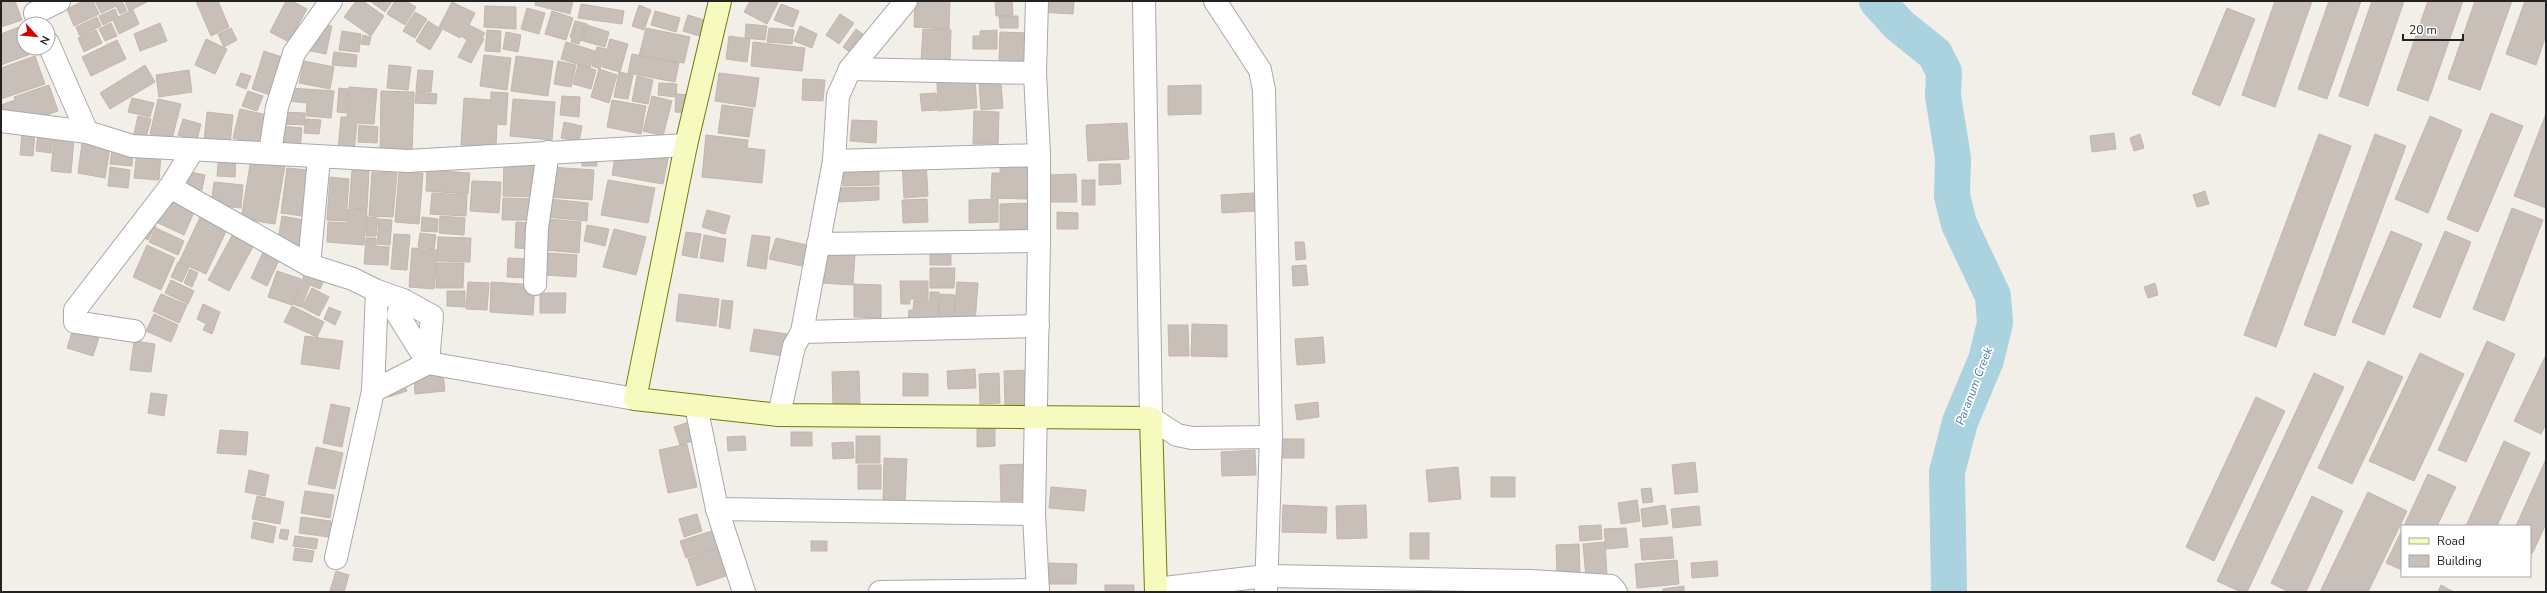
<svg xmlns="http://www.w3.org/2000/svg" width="2547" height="593" font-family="'Nunito Sans',sans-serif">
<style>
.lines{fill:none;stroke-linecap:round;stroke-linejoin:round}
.river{stroke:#aad3df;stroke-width:36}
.building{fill:#c7bfb8;stroke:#c4b6ab}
.street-casing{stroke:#a9a9a9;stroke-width:24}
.secondary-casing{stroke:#707d05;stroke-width:24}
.street{stroke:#fff;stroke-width:22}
.secondary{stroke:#f7fabf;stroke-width:22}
.labels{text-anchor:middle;stroke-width:3.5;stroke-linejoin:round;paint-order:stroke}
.water-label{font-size:12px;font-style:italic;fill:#4a7aab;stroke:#fff}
</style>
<rect width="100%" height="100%" fill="#f2efe9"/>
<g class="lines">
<polyline class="river" points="1877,1 1899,25 1935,54 1944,72 1943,96 1953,158 1952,196 1959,224 1993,296 1995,323 1986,360 1960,422 1947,472 1949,592"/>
</g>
<g class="building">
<polygon points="1,1 15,1 22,20 1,27"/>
<polygon points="83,1 93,1 99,14 74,26 67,9"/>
<polygon points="95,1 122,1 127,11 120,14 116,6 101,13"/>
<polygon points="125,1 149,1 129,11"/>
<polygon points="196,1 218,1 229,27 211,36"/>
<polygon points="286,1 292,1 307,9 289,42 270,32"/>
<polygon points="356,1 363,1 384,16 371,36 344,17"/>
<polygon points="370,1 392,1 385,12"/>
<polygon points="395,1 406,1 416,7 405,25 387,14"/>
<polygon points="536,1 573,1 570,14 535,5"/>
<polygon points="750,1 779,1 767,24 744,12"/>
<polygon points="915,1 950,1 949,29 914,27"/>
<polygon points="995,1 1012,1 1013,15 996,16"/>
<polygon points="1039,1 1074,1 1073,14 1038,12"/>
<polygon points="2275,1 2312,1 2275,107 2242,95"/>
<polygon points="2329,1 2361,1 2327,99 2298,89"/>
<polygon points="2372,1 2404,1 2368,106 2339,96"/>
<polygon points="2428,1 2463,1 2428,101 2397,90"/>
<polygon points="2475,1 2512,1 2480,90 2448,79"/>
<polygon points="2525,1 2546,1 2546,35 2536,65 2506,54"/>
<polygon points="452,2 475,13 469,25 485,33 482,38 484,39 471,63 458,57 467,40 461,36 460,38 439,27"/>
<polygon points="581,4 624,11 622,24 578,18"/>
<polygon points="781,4 799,11 793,27 774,20"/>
<polygon points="639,5 651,10 644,30 632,26"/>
<polygon points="485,6 516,7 516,29 484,27"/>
<polygon points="527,8 545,13 539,34 521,29"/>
<polygon points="2227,8 2255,19 2220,106 2192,94"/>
<polygon points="115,9 118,17 133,10 139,24 119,34 113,20 103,25 99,16"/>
<polygon points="552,11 573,18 566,40 545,34"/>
<polygon points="655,11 680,18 676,32 651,25"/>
<polygon points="415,12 427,19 415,38 403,31"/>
<polygon points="840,14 854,23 839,44 826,35"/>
<polygon points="688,15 711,22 706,38 683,31"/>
<polygon points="999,16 1018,16 1018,28 1000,28"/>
<polygon points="97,17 101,26 80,36 76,27"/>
<polygon points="428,21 442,30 430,50 416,41"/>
<polygon points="575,21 587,24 582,41 570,37"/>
<polygon points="111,23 117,36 105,41 99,29"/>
<polygon points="160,23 167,41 140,51 134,34"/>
<polygon points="322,24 332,26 326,54 306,50"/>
<polygon points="746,24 767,26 765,40 745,38"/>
<polygon points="24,25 24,48 38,48 39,51 1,65 1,34"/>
<polygon points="576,25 584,27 579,44 571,42"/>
<polygon points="587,25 609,32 605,47 583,41"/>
<polygon points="800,26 817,34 812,48 794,41"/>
<polygon points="231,28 237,40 224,47 218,34"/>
<polygon points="646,28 690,37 684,63 639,56"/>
<polygon points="769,28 794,30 792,44 767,42"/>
<polygon points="856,29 868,38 855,56 843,47"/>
<polygon points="923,29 951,30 950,62 921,61"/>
<polygon points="96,30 102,43 84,52 78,38"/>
<polygon points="487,30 501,31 500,52 485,51"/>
<polygon points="997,30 997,49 973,49 973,36 980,36 980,31"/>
<polygon points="342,31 361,34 359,52 339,50"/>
<polygon points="506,32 521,35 518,52 503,49"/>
<polygon points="1000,32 1028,33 1028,62 999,61"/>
<polygon points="363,35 371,37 369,45 361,44"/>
<polygon points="729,36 750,39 747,62 726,59"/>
<polygon points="206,39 227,49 215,74 195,65"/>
<polygon points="610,39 628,44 620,72 602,67"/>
<polygon points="117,40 126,59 91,76 82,57"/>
<polygon points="566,42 595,51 590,68 561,59"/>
<polygon points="753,42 805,48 802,71 751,66"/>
<polygon points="597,47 606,49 600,69 592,66"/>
<polygon points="264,51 282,57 270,95 252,89"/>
<polygon points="334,52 357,55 356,67 332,65"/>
<polygon points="632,54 679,63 675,82 628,73"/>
<polygon points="484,55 511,58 507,90 480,86"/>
<polygon points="35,56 45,84 1,99 1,68"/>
<polygon points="516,56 553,61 548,96 511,91"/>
<polygon points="304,61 334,67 330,89 299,83"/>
<polygon points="558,61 576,65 571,87 554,84"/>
<polygon points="145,65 155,82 110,109 100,93"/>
<polygon points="389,65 411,67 408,90 387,88"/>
<polygon points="578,65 596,70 591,89 573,84"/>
<polygon points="599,69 617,75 609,103 591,97"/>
<polygon points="189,70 192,92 159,97 156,75"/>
<polygon points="418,70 433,71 431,92 416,91"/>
<polygon points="619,72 633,75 628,99 614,97"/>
<polygon points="241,73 251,76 246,89 236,85"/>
<polygon points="719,73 759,78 755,107 715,101"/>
<polygon points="637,76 653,80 648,104 632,101"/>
<polygon points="803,79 825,80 823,101 802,100"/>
<polygon points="975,79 977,108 938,111 937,81"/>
<polygon points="659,83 677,84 676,97 658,95"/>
<polygon points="1001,83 1003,108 981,110 979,84"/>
<polygon points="49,85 58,111 23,123 1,112 1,105 15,100 14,97"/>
<polygon points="1201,85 1201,114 1168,115 1168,86"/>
<polygon points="349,87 377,89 374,124 357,123 354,151 338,150 341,117 347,117"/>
<polygon points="290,88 334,91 331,118 306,116 307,103 288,101"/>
<polygon points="339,88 348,89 346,113 337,112"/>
<polygon points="248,91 263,96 257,111 242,106"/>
<polygon points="381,91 414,92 412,154 380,153"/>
<polygon points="416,92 437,94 436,104 415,103"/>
<polygon points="491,92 508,93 506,125 497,124 496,147 461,145 464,98 491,100"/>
<polygon points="936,93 937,110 922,111 920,94"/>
<polygon points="676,94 694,95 692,113 675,112"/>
<polygon points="562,96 580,97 579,117 560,115"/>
<polygon points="652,96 672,101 663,136 643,131"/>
<polygon points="132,98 154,103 150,117 128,112"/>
<polygon points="158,99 181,104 172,139 150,134"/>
<polygon points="513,99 555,102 552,140 510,136"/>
<polygon points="612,100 646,106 641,134 607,127"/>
<polygon points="722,105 753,109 749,137 718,133"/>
<polygon points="240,109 267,115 260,145 233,138"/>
<polygon points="974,111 999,112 998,144 973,144"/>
<polygon points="207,112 233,115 230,144 204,141"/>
<polygon points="280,112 305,113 305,125 280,124"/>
<polygon points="2491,113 2523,126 2478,232 2447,219"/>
<polygon points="2546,114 2546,208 2514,196"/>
<polygon points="138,116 151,119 145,141 133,138"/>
<polygon points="2430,116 2462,130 2428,213 2395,199"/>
<polygon points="183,119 201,124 197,140 178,135"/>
<polygon points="306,119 321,120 319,134 304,133"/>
<polygon points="852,120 877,121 876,143 850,141"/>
<polygon points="564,122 582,126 579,141 561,138"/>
<polygon points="1127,123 1129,159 1088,161 1086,125"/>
<polygon points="359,125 378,127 377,143 358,142"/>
<polygon points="280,126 302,128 300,148 278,146"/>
<polygon points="22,133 35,134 33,156 20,155"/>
<polygon points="38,133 53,135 51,153 36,151"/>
<polygon points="2114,133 2116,149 2092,152 2090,136"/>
<polygon points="2140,134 2144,148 2134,151 2130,138"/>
<polygon points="2319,134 2351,146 2276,347 2244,335"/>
<polygon points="2375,134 2406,146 2335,336 2304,325"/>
<polygon points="706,135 748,140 747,148 765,150 762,183 702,177"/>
<polygon points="54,137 74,139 71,173 51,171"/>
<polygon points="82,143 110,147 105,178 78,173"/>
<polygon points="112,149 133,151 132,166 110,164"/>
<polygon points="616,150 668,159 663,184 612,175"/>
<polygon points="137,151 161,154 159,180 134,178"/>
<polygon points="219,153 236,154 235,177 217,176"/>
<polygon points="582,157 597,158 597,166 582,166"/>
<polygon points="251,159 285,165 275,224 241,219"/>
<polygon points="504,162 538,163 537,197 503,196"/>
<polygon points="926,162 928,196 904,198 902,163"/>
<polygon points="1000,164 1029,165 1027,199 991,198 992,173 1000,173"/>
<polygon points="1099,164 1120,164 1121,184 1099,185"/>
<polygon points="879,166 879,185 843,186 843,167"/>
<polygon points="110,167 130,170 128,188 108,186"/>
<polygon points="550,167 594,170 592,200 548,197"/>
<polygon points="287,168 308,170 302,216 281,213"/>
<polygon points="352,170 369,171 367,209 349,208"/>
<polygon points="427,170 470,173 468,194 426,191"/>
<polygon points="190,172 205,175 202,190 187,187"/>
<polygon points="372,172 397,173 393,217 369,216"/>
<polygon points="399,172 423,173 419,224 395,222"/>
<polygon points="1076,174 1077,202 1050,202 1049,175"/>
<polygon points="330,177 349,179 346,221 327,220"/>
<polygon points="608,180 655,188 648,223 601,215"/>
<rect x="1082" y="180" width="13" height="25"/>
<polygon points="472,181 501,182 499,213 470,211"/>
<polygon points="214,182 243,185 241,208 211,205"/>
<polygon points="879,187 879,200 839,202 839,188"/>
<polygon points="2205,191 2209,204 2197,207 2193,195"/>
<polygon points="432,193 467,195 466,216 430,214"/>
<polygon points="1254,193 1255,211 1222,213 1221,195"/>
<polygon points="167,197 195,210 184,235 156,222"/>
<polygon points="503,198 537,199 536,220 502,220"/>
<polygon points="549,199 588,203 587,221 547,217"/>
<polygon points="927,199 928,222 903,223 902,200"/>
<polygon points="998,199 998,222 969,223 969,200"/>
<polygon points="1028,203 1028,235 1000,235 1000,204"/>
<polygon points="2512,208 2543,220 2504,321 2473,309"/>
<polygon points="348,209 367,210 364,245 327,242 328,222 347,223"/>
<polygon points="707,210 730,216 725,234 702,227"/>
<polygon points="203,211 230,223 206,274 179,262"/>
<polygon points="1057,212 1078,213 1078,229 1057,229"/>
<polygon points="282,216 304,220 299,249 277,245"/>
<polygon points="440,216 465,218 464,235 439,233"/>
<polygon points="367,217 378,218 376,236 366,236"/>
<polygon points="422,217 438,219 437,232 421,231"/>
<polygon points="379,219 392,220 390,245 377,244"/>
<polygon points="548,219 581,222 579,253 545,250"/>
<polygon points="146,220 156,226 148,240 137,234"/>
<polygon points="516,222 533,223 532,249 515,248"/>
<polygon points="587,225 609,229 605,246 584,241"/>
<polygon points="156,228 184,241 178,255 149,242"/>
<polygon points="614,229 646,237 636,275 603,267"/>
<polygon points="2391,231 2422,244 2384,335 2352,322"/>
<polygon points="2445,231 2471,242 2440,318 2413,307"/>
<polygon points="234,232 255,243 229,291 208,280"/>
<polygon points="686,232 701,234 697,258 682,255"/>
<polygon points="420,233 436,235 434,249 418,247"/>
<polygon points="394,234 410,235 407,270 391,269"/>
<polygon points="704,235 726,239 723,262 700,258"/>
<polygon points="752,235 770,237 766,269 747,266"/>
<polygon points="438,237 471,238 470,262 437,261"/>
<polygon points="366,238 376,238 376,246 389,247 388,265 364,264"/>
<polygon points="776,238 807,245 802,266 769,259"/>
<polygon points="1295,242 1304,242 1306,259 1296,260"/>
<polygon points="147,245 175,258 161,290 133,277"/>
<polygon points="265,248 281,256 267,286 251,278"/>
<polygon points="412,248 437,250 434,289 409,287"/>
<rect x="930" y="251" width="21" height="14"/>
<polygon points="547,253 577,255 576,277 545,275"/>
<polygon points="824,253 855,254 853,285 822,283"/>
<polygon points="508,258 532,259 531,278 507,277"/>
<polygon points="178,262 189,267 182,282 171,277"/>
<polygon points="436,263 464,263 463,288 436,288"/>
<polygon points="1306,265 1308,285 1293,286 1292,266"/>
<polygon points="930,268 955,268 954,288 930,288"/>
<polygon points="190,269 198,273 192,287 184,283"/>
<polygon points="306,270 325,278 320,289 310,285 301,307 293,304"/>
<polygon points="277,271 301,279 292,305 268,297"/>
<polygon points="171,280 194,291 188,304 165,293"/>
<polygon points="900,281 928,281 928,299 910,299 910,304 901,304"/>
<polygon points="468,282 489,283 487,310 466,309"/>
<polygon points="491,282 535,285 533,315 490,312"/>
<polygon points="957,282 978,283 975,322 954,320"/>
<polygon points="2155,283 2158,295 2148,298 2144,287"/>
<polygon points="854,284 881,285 881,318 854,317"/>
<polygon points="312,288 329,297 319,316 302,307"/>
<polygon points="447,291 465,291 465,307 447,306"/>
<polygon points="930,292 939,292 939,322 908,322 909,310 913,310 914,300 930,300"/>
<polygon points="540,293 566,293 565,313 540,313"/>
<polygon points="161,294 187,305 179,323 153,311"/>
<polygon points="679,294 719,299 716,326 676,321"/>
<polygon points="940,294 955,295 954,320 939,319"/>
<polygon points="722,300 733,301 730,329 719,327"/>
<polygon points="203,304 220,312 212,334 203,330 206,324 197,319"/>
<polygon points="292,306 324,322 317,337 284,322"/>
<polygon points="329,307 341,312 335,325 324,319"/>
<polygon points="154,314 178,325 171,342 146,331"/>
<polygon points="1192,324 1227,325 1227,357 1191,356"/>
<polygon points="1168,325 1188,325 1189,356 1169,356"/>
<polygon points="74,326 100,334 93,356 67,348"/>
<polygon points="754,329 787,334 783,356 750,351"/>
<polygon points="305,336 343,341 339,369 301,364"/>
<polygon points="1323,337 1325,363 1297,365 1295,339"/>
<polygon points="134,341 155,344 151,372 130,370"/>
<polygon points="2487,341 2515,354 2466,462 2438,450"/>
<polygon points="2420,353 2464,374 2414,481 2369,461"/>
<polygon points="2546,355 2546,424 2541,434 2514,421"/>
<polygon points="2368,361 2403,377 2352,484 2318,468"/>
<polygon points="975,369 976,388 948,389 947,371"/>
<polygon points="1029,370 1029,405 1005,405 1004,371"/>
<polygon points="859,371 860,404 833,405 832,372"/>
<polygon points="903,373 928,374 928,396 903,396"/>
<polygon points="999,373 1000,403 980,404 979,374"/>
<polygon points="2314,373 2344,387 2247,592 2241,592 2217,581"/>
<polygon points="443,374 445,391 415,394 414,377"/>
<polygon points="403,380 407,391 389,397 385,386"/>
<polygon points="151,393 167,395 164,416 148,413"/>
<polygon points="2256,397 2285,411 2214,561 2186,547"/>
<polygon points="1318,402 1319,417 1297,420 1295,405"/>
<polygon points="331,404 350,408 342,447 323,443"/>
<polygon points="689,422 695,440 680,445 674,427"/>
<polygon points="977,427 995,427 995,446 977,447"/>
<polygon points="220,430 248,432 246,455 217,453"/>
<rect x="791" y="432" width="21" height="14"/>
<polygon points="745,436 746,450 728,451 727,437"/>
<rect x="856" y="436" width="24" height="27"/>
<rect x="1278" y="439" width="26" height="19"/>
<polygon points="2504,441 2530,453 2497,526 2466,526"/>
<polygon points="853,442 854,458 833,459 832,443"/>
<polygon points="687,444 697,487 668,493 659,450"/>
<polygon points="316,447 343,453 335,489 308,484"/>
<polygon points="1255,450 1256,475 1222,476 1221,452"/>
<polygon points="884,458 907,459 905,503 883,502"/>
<polygon points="2546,459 2546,524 2532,554 2530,553 2530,526 2516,526"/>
<polygon points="1695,462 1698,492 1675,494 1672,465"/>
<polygon points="1027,464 1027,501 1001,501 1000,465"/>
<rect x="858" y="465" width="23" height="24"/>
<polygon points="1458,467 1461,499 1429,502 1426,470"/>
<polygon points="249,470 269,475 265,496 245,492"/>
<polygon points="2428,474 2456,487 2437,526 2404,526"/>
<rect x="1491" y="477" width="24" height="20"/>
<polygon points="1051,487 1086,490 1084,511 1049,508"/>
<polygon points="1651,488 1653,502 1643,503 1641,489"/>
<polygon points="305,491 334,495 330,518 301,513"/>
<polygon points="2368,492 2407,511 2368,592 2320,592"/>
<polygon points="257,496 284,502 280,524 252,519"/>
<polygon points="2312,496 2343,511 2306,592 2289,592 2271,583"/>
<polygon points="1637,500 1640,521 1621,524 1618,503"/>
<polygon points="1283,505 1327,507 1326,533 1282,532"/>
<polygon points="1366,505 1367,538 1337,539 1336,506"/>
<polygon points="1665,505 1668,524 1643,527 1641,509"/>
<polygon points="1699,506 1701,525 1673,528 1671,509"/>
<polygon points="697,514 702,531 684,537 679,519"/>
<polygon points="301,517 331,521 329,537 299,533"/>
<polygon points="254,522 276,527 273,543 251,538"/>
<polygon points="1601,525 1602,539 1580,541 1579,526"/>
<polygon points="721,528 727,545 686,558 680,541"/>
<polygon points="1626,528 1628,547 1606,549 1604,529"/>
<polygon points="281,529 289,530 287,540 279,538"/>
<polygon points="2402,530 2402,570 2386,563"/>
<rect x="1410" y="533" width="19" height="26"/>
<polygon points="295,536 318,539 316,549 293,546"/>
<polygon points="1672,537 1674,558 1642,560 1640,539"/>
<rect x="811" y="541" width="16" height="10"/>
<polygon points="1605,542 1607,576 1586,578 1583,544"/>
<polygon points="1579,544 1580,573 1557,574 1556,545"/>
<polygon points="725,546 734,573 697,586 688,559"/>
<polygon points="295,548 314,551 312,562 293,560"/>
<polygon points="1677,560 1679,584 1637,588 1635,564"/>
<polygon points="1717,561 1718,576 1692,578 1691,563"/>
<polygon points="1049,563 1077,564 1076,584 1049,584"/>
<polygon points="336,571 349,575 344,592 330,591"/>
<rect x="1105" y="585" width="29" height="7"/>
<polygon points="2441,585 2454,592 2438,592"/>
<polygon points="1684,586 1684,592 1663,592 1663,589"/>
</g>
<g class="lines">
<defs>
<g id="street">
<polyline points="1037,1 1035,73 1039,155 1039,241 1034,514 1038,592"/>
<polyline points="1144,1 1151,418 1177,435 1192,438 1271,437"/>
<polyline points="1215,1 1260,70 1264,90 1271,437 1266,592"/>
<polyline points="35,13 59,1"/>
<polyline points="48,43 87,132 132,146 408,161 686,145"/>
<polyline points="850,69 1035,73"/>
<polyline points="1,121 87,132"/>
<polyline points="270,152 277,107 294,53 331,1"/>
<polyline points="834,161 1039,155"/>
<polyline points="170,187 309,265 353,279 377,291 373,391 336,558"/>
<polyline points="818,244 1039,241"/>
<polyline points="309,265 319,158"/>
<polyline points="535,284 537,228 548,152"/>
<polyline points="377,291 403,300 398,315 428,363 635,399"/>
<polyline points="134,331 75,322 75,310 170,187 193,150"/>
<polyline points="802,332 1038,326"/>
<polyline points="373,391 428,363 432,316 403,300"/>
<polyline points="696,406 717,509 744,592"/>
<polyline points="779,415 794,346 802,332 834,161 838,96 850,69 906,1"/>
<polyline points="717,509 1034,514"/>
<polyline points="1156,589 1266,576 1531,581 1611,586 1616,592"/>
<polyline points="880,592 1038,590"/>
</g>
<polyline id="secondary" points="720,1 686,145 635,399 779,415 1151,418 1156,592"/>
</defs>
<use href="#street" class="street-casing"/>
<use href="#secondary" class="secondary-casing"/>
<use href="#street" class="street"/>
<use href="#secondary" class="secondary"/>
</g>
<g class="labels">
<g class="water-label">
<text transform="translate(1974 386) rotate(-69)" y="4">Paranum Creek</text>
</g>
</g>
<rect width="2547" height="593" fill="none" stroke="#222222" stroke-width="4"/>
<rect x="2401" y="525" width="130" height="52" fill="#ffffff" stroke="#a7a7a7"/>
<rect x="2409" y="538" width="20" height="6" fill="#f7fabf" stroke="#a7a7a7"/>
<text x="2437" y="545" font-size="12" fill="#222222">Road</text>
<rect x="2409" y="555" width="20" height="12" fill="#c7bfb8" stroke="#a7a7a7"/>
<text x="2437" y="565" font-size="12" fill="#222222">Building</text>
<g transform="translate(36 36) rotate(117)"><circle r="19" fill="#ffffff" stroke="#a7a7a7"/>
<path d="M0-3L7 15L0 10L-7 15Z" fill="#d40000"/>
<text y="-6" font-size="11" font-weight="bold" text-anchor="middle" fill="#222222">N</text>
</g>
<path d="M2403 34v6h60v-6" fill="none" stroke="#222222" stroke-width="2"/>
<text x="2409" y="34" font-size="12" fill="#222222" stroke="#ffffff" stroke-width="3" paint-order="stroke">20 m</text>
</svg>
